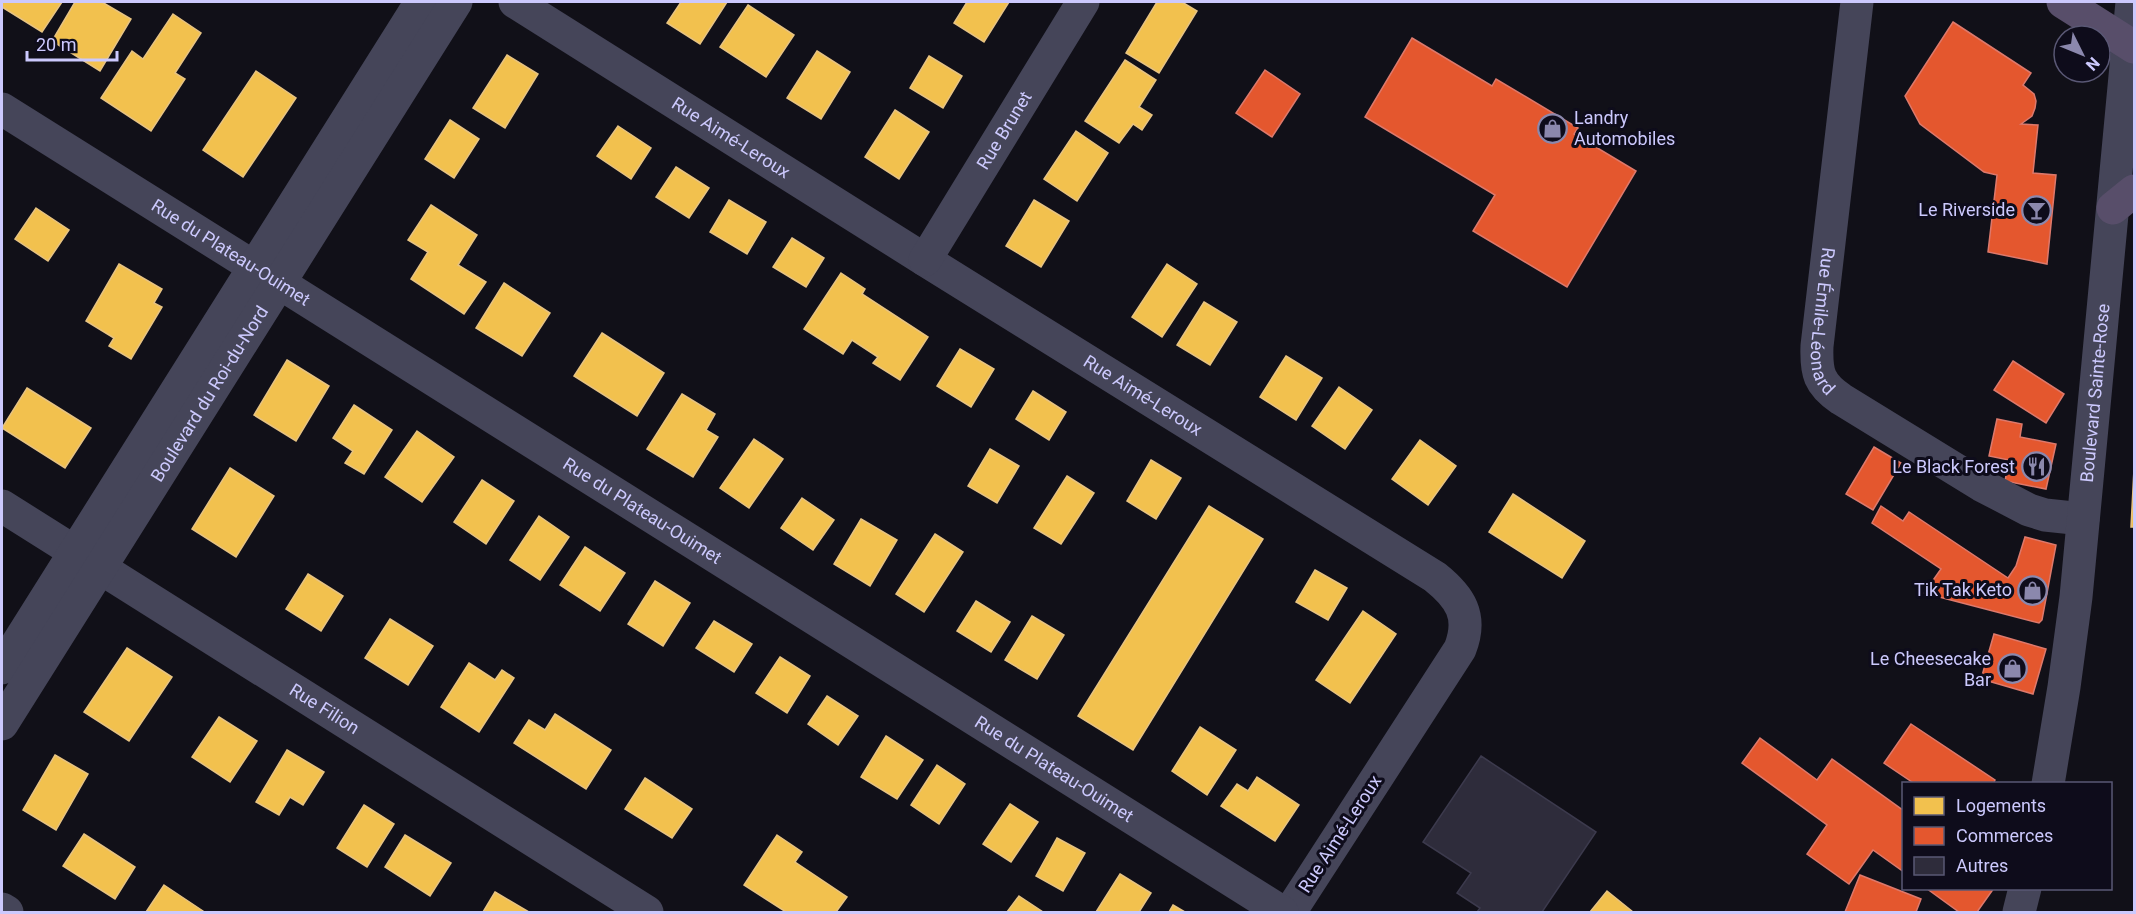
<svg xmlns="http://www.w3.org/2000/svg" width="2136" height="914" font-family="Roboto,sans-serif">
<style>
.homes{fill:#f2c14e;stroke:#e7c382;stroke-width:1.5}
.shops{fill:#e4572e;stroke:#dd796c;stroke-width:1.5}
.building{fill:#2e2c3b;stroke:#3c3a4d;stroke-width:1.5}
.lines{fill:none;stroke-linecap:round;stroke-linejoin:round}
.minor{stroke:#454559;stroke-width:33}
.major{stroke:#584e6a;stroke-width:33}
.labels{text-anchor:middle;stroke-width:6;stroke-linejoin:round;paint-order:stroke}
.poi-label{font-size:18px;fill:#ccc9fd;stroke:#0e0c1b;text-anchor:end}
.street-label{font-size:18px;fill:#ccc9fd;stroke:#0e0c1b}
</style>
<rect width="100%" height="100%" fill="#111018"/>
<g class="homes">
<polygon points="2,2 62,2 42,32 2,7"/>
<polygon points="75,2 102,2 131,19 100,71 52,41"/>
<polygon points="681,2 727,2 700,44 667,23"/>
<polygon points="967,2 1009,2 984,42 954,23"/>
<polygon points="1157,2 1182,2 1197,11 1159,73 1126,53"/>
<polygon points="748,5 794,35 766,77 720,47"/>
<polygon points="173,14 201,33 175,73 185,79 151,131 101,98 132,51 143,59"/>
<polygon points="817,51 850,72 821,119 787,98"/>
<polygon points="507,55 538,74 505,128 473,108"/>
<polygon points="929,56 962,76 943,108 910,88"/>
<polygon points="1125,60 1156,80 1139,107 1152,115 1142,130 1133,124 1119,143 1085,121"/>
<polygon points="256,71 296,98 243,177 203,150"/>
<polygon points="895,110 929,132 899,179 865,157"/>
<polygon points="450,120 479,139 454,178 425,159"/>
<polygon points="618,126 651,148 631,179 597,156"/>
<polygon points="1076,131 1108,153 1077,201 1044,179"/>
<polygon points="676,167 709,188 689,218 656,197"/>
<polygon points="729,200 766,222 747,254 710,232"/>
<polygon points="1034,200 1069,221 1041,267 1006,246"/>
<polygon points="431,205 477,235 458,265 486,282 464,314 411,279 428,252 408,240"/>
<polygon points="36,208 69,230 48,261 15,239"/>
<polygon points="792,238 824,258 806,287 773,267"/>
<polygon points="119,264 162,289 154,303 162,307 131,359 109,346 114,338 86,321"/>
<polygon points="1167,264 1197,284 1162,337 1132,317"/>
<polygon points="841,273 865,289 862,294 928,337 900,380 873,363 878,357 852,340 843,354 804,329"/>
<polygon points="504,283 550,313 522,356 476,328"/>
<polygon points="1204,302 1237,322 1210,365 1177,345"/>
<polygon points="602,333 664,373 637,416 574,376"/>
<polygon points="960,349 994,369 971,407 937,386"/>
<polygon points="1286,356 1322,378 1296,420 1260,397"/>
<polygon points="287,360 329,386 296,441 254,415"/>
<polygon points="1339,387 1372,410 1345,449 1312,426"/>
<polygon points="27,388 91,428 65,468 2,428"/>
<polygon points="1033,391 1066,412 1049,440 1016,419"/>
<polygon points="682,394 715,414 706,430 718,437 693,477 647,449"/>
<polygon points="354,405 392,430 364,474 345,463 353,451 333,438"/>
<polygon points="417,431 454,457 422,502 385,477"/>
<polygon points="754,439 783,459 749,508 720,488"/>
<polygon points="1420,440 1456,466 1428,505 1392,479"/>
<polygon points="990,449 1019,466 997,503 968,486"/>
<polygon points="1151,460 1181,478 1156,519 1127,501"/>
<polygon points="230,468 274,496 236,557 192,529"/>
<polygon points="2134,469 2134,527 2131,527"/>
<polygon points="1067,476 1094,493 1061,544 1034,528"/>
<polygon points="482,480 514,501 486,544 454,522"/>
<polygon points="1513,494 1585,541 1562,578 1489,532"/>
<polygon points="802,498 834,520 813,550 781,528"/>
<polygon points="1209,506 1263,539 1133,750 1078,716"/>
<polygon points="539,516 569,537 540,580 510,560"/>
<polygon points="861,519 897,540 870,586 834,564"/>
<polygon points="935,534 963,552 924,612 896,594"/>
<polygon points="585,547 625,573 600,611 560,585"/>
<polygon points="1315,570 1347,588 1328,620 1296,602"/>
<polygon points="308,574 343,596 321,631 286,609"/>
<polygon points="655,581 690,603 663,646 628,624"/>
<polygon points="976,601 1010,622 991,652 957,631"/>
<polygon points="1363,611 1396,634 1350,703 1316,680"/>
<polygon points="1032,616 1064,635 1037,679 1005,660"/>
<polygon points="390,619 433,646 408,685 365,658"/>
<polygon points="714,621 752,644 734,672 696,648"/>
<polygon points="127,648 172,677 129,741 84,712"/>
<polygon points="780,657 810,676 787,713 756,693"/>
<polygon points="469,663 495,680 502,670 514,678 479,732 441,707"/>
<polygon points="827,696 858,716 838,745 808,724"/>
<polygon points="555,714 611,750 586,789 514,743 529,720 545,730"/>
<polygon points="219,717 257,741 230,782 192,757"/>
<polygon points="1200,727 1236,750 1207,795 1172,771"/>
<polygon points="886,736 923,760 897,799 861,777"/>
<polygon points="287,750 324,772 303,805 290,797 279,815 256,802"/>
<polygon points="55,755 88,774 56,830 23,810"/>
<polygon points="937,765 965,784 939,824 911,805"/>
<polygon points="1257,777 1299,805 1275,841 1221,806 1237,784 1248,791"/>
<polygon points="645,778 692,809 672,838 625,809"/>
<polygon points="1010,804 1038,822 1011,862 983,844"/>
<polygon points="364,805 394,824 367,867 337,848"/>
<polygon points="84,834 135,867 115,899 63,866"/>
<polygon points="405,835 451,863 430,896 385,867"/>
<polygon points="777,835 802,852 795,862 847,897 836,912 786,912 744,885"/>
<polygon points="1057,838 1085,853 1063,891 1036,876"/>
<polygon points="1120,874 1151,893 1139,912 1096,912"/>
<polygon points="164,885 203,911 202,912 146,912"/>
<polygon points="1607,891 1633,912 1590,912"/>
<polygon points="495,892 529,912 483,912"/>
<polygon points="1019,896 1043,912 1007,912"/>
<polygon points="1173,905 1185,912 1169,912"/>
</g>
<g class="shops">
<polygon points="1953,22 2031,73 2023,85 2034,94 2036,101 2035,108 2032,116 2021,124 2038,125 2033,173 2056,175 2047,264 1988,252 1997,175 1984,172 1920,124 1905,96"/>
<polygon points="1412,38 1492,86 1496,79 1578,128 1574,134 1636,171 1567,287 1473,231 1495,195 1365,117"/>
<polygon points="1265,70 1300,94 1272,137 1236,113"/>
<polygon points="2013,361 2064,394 2046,423 1994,390"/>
<polygon points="1997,419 2022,424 2020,437 2056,444 2046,489 2005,481 2009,460 1989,456"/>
<polygon points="1874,447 1901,463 1873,510 1846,494"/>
<polygon points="1881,506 1903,521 1909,512 2008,578 2016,566 2025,537 2056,545 2042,620 2039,623 1924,593 1941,569 1872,523"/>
<polygon points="1994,634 2046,649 2033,694 1981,679"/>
<polygon points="1911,724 1995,780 1993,784 1915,784 1884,763"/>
<polygon points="1760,738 1817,780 1832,759 1904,811 1904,872 1873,850 1849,884 1807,854 1827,825 1742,763"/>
<polygon points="1860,875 1921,899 1916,912 1845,912"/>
<polygon points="1926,888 1994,888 1977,912 1959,912"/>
</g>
<polygon class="building" points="1481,756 1596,832 1542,912 1477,912 1480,908 1457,893 1471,873 1423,842"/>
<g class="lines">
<g class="minor">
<path id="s1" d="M515,2l410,258 510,317c25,20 38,39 25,72l-170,263"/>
<path id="s2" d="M1857,2l-40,344c-1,27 2,38 24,53l140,86 48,25 16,5 38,4"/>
<path id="s3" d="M2,109l1280,803"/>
<path id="s4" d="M925,260l158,-258"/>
<path id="s5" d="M2,506l645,406"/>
<polyline points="2,668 421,2"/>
<path id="s6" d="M2,724l454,-722"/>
<path id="s7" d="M2048,784l16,-97 12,-90 56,-595"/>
<polyline points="2,909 7,912"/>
<polyline points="2019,912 2025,888"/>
</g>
<g class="major">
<polyline points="2063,2 2134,47"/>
<polyline points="2113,208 2134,191"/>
</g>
</g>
<defs>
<symbol id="shop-ring" viewBox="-11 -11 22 22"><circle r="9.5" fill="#0e0c1b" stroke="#8b88ad" stroke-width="1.5"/><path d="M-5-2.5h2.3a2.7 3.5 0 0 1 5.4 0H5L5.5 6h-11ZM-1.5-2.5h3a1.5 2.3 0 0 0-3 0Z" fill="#8b88ad"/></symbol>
<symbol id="bar-ring" viewBox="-11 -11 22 22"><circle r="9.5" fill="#0e0c1b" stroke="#8b88ad" stroke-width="1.5"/><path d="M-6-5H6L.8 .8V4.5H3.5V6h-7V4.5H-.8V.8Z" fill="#8b88ad"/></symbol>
<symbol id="restaurant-ring" viewBox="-11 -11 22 22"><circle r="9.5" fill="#0e0c1b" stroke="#8b88ad" stroke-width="1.5"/><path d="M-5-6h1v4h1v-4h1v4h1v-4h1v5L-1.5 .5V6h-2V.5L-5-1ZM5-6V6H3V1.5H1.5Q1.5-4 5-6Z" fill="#8b88ad"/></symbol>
</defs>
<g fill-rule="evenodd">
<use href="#shop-ring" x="1536" y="112" width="33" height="33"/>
<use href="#bar-ring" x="2020" y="194" width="33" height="33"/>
<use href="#restaurant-ring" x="2020" y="450" width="33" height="33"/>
<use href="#shop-ring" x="2016" y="574" width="33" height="33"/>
<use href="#shop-ring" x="1996" y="652" width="33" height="33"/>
</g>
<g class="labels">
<g class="poi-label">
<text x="1574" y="124" text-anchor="start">Landry<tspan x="1574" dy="21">Automobiles</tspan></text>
<text x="2015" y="216">Le Riverside</text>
<text x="2015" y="473">Le Black Forest</text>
<text x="2012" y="596">Tik Tak Keto</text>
<text x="1991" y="665">Le Cheesecake<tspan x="1991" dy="21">Bar</tspan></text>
</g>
<g class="street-label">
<text dy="6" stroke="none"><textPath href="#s4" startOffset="152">Rue Brunet</textPath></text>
<text dy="6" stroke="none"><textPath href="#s1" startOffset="255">Rue Aimé-Leroux</textPath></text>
<text dy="6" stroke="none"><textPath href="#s3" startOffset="270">Rue du Plateau-Ouimet</textPath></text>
<text dy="6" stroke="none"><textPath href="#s2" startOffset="322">Rue Émile-Léonard</textPath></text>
<text dy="6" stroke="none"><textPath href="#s7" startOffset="394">Boulevard Sainte-Rose</textPath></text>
<text dy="6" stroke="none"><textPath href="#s6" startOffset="390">Boulevard du Roi-du-Nord</textPath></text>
<text dy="6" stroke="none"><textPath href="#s1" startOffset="741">Rue Aimé-Leroux</textPath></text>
<text dy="6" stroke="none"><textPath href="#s3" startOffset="756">Rue du Plateau-Ouimet</textPath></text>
<text dy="6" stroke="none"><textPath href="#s5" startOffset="381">Rue Filion</textPath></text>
<text dy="6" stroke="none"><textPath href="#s3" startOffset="1242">Rue du Plateau-Ouimet</textPath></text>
<text transform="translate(1340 834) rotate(-57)" y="6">Rue Aimé-Leroux</text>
</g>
</g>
<rect width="2136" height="914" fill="none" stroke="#ccc9fd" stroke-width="6"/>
<rect x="1902" y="782" width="210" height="108" fill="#0e0c1b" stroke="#5a5875" stroke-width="1.5"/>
<rect x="1914" y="797" width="30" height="18" fill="#f2c14e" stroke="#5a5875" stroke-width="1.5"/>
<text x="1956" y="812" font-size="18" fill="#ccc9fd">Logements</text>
<rect x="1914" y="827" width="30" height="18" fill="#e4572e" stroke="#5a5875" stroke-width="1.5"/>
<text x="1956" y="842" font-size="18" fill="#ccc9fd">Commerces</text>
<rect x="1914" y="857" width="30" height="18" fill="#2e2c3b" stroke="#5a5875" stroke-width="1.5"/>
<text x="1956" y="872" font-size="18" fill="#ccc9fd">Autres</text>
<g transform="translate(2082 54) rotate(133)"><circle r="28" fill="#0e0c1b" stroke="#5a5875" stroke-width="1.5"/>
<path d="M0-4.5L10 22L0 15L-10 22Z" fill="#8b88ad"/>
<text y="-9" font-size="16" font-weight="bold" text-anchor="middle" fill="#ccc9fd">N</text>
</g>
<path d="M27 51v9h90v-9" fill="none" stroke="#ccc9fd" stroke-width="3"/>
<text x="36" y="51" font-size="18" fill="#ccc9fd" stroke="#0e0c1b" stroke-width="4.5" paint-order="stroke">20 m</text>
</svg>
